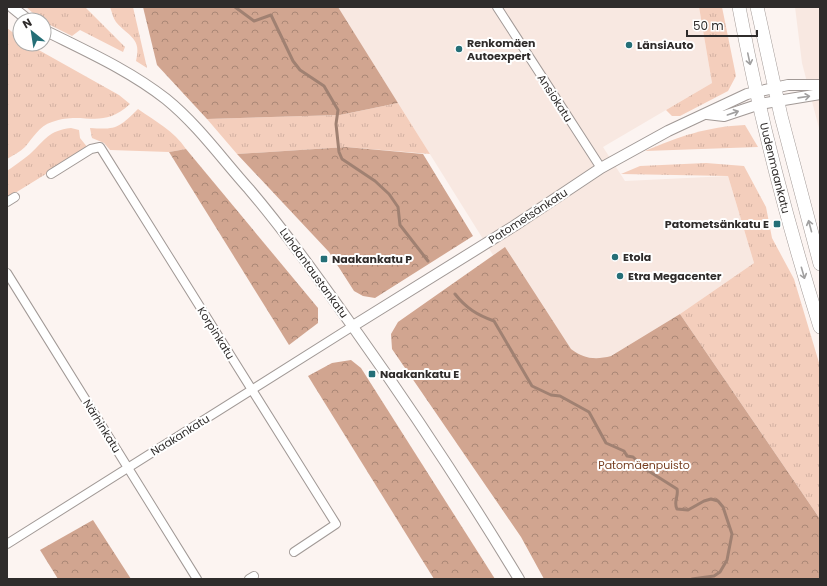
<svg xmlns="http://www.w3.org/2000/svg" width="827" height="586" font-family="Poppins,sans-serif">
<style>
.built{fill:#f8e8e1}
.grass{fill:url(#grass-tufts)}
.forest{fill:url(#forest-crowns)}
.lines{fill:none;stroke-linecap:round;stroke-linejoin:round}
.stream{stroke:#a08172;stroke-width:3}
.minor-casing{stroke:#a19996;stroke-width:10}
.tertiary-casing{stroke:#a19996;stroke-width:12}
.primary-casing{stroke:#a19996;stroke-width:14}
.minor{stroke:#fff;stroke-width:8}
.tertiary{stroke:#fff;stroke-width:10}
.primary{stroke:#fff;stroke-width:13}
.oneway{stroke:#a1a0a0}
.poi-dot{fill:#256f77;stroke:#fff;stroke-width:1.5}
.labels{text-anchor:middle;stroke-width:4;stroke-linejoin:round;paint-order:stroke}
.poi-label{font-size:11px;font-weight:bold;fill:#2f2c2b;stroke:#fff;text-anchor:start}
.street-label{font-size:11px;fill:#2f2c2b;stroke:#fff}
.park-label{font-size:11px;fill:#763e20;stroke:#fff}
</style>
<defs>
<pattern id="grass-tufts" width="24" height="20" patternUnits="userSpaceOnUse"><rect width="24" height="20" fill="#f4cebc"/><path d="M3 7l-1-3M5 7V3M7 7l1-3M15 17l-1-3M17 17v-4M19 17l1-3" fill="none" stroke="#d2b1a2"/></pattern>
<pattern id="forest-crowns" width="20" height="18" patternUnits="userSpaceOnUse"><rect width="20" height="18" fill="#d1a590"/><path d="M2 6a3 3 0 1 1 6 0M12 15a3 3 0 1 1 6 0" fill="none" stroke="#aa8776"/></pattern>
</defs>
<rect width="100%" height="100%" fill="#fcf4f1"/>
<g class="built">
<polygon points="338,7 699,7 712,83 603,147 625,181 728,176 754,263 680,314 611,356 600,359 580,356 571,349 504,248 493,255"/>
<polygon points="795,7 820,7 820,132 802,63"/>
</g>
<g class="grass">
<polygon points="26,7 85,7 125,47 123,52 80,30 72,36 44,22 44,20 41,20"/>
<path d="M110,7h23l14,61 -11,-7c6,-23 -7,-24 -20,-39 -3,-4 -4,-10 -6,-15z"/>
<polygon points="699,7 722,7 736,76 728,91 680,116 672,116 666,110 712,83"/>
<path d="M7,28l13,10v6h8l91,51 11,9c-29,27 -46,6 -78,18 -13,4 -19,16 -27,25 -5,5 -12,8 -18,12z"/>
<polygon points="398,103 430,154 346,147 237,154 207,119 340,115"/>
<path d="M138,109c17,12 36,22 48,40l-17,3 -59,-2 -6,-7 -12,-5 -2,-10c26,2 29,0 48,-19z"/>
<path d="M745,125l13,22 -113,4c35,-15 61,-24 100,-26z"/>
<path d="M71,128l8,2 1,8 8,10 -81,50v-27c8,-6 16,-11 23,-17 16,-15 18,-23 41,-26z"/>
<polygon points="706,163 744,166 766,207 772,238 794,279 820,366 820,519 680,314 754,263 728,176 621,174 640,166"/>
</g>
<g class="forest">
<polygon points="143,7 338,7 398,103 340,115 207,119 157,65"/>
<polygon points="346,147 423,154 473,236 375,298 363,296 354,291 329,252 237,154"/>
<polygon points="186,149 318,308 318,323 289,345 169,152"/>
<path d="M505,247l66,102c13,10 25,11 40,7l69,-42 140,205v60h-276l-23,-42 -129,-188 -1,-15 7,-12z"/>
<polygon points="351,360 361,368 495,579 434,579 308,376 332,363"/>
<polygon points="93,520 131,579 58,579 40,550"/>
</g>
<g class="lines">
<g class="stream">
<polyline points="235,7 254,21 271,15 293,61 300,70 324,86 338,110 336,124 339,152 342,159 375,181 389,194 398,207 400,225 428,261"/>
<path d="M455,294c11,14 22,21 39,27l38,65 19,9 9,1 29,16 17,31 18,8 3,5 6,1 14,13 30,19c2,7 -4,13 0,20l11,1 16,-9 7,-2 7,2 5,6 9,27 -5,26 -7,12 -6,4 -22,3"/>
</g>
<defs>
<g id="minor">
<polyline points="497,7 601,168"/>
<polyline points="51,174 91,149 100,147 336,524 294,552"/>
<polyline points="7,202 15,197"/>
<polyline points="7,273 197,579"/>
<polyline points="7,544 353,326"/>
<polyline points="249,579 254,576"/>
</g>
<g id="tertiary">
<polyline points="12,7 28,20"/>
<path d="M44,30c42,21 85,40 122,69 32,26 56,60 83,90 39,46 74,96 109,145 57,80 110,161 161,245"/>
<polyline points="707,114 724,116 760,104 820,94"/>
<polyline points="353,326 514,226 601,168 668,131 747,94 788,85 820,85"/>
</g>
<g id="primary">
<path d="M739,7c20,108 48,215 81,320"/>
<polyline points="757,7 781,116 820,264"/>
</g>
</defs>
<use href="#minor" class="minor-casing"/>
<use href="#tertiary" class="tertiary-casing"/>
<use href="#primary" class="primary-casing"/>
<use href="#minor" class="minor"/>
<use href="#tertiary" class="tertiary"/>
<use href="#primary" class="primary"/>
</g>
<defs><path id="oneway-shaft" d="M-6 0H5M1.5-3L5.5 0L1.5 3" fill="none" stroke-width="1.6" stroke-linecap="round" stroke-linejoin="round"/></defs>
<g class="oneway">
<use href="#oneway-shaft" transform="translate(749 59) rotate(78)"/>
<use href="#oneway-shaft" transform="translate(804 97) rotate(-8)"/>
<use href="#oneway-shaft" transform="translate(733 113) rotate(-19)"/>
<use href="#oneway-shaft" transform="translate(810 226) rotate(-105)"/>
<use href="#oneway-shaft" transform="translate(803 273) rotate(74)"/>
</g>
<g class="poi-dot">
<circle cx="629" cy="45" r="4"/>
<circle cx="459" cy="49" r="4"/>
<rect x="773" y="220" width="8" height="8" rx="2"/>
<circle cx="615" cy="257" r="4"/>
<rect x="320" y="255" width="8" height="8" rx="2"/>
<circle cx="620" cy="276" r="4"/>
<rect x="368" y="370" width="8" height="8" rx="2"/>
</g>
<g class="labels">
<g class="poi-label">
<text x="467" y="47">Renkomäen<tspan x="467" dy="13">Autoexpert</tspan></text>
<text x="637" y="49">LänsiAuto</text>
<text x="769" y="228" text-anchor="end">Patometsänkatu E</text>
<text x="623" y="261">Etola</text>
<text x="332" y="263">Naakankatu P</text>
<text x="628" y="280">Etra Megacenter</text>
<text x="380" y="378">Naakankatu E</text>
</g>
<g class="street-label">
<text transform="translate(555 98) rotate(57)" y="4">Ansiokatu</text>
<text transform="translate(775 168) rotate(76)" y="4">Uudenmaankatu</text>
<text transform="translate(528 216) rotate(-33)" y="4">Patometsänkatu</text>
<text transform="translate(314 273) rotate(54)" y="4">Luhdantaustankatu</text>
<text transform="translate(216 333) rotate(58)" y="4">Korpinkatu</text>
<text transform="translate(102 426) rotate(58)" y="4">Närhinkatu</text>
<text transform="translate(180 435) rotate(-32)" y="4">Naakankatu</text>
</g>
<g class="park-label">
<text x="644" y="469">Patomäenpuisto</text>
</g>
</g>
<rect width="827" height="586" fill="none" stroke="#2f2c2b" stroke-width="16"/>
<g transform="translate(32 32) rotate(330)"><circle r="19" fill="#ffffff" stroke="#acabaa"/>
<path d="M0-3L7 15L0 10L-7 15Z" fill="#256f77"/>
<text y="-6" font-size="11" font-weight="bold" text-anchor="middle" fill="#2f2c2b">N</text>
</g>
<path d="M687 30v6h70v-6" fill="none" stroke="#2f2c2b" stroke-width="2"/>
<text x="693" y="30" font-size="12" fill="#2f2c2b" stroke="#ffffff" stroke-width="3" paint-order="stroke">50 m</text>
</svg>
